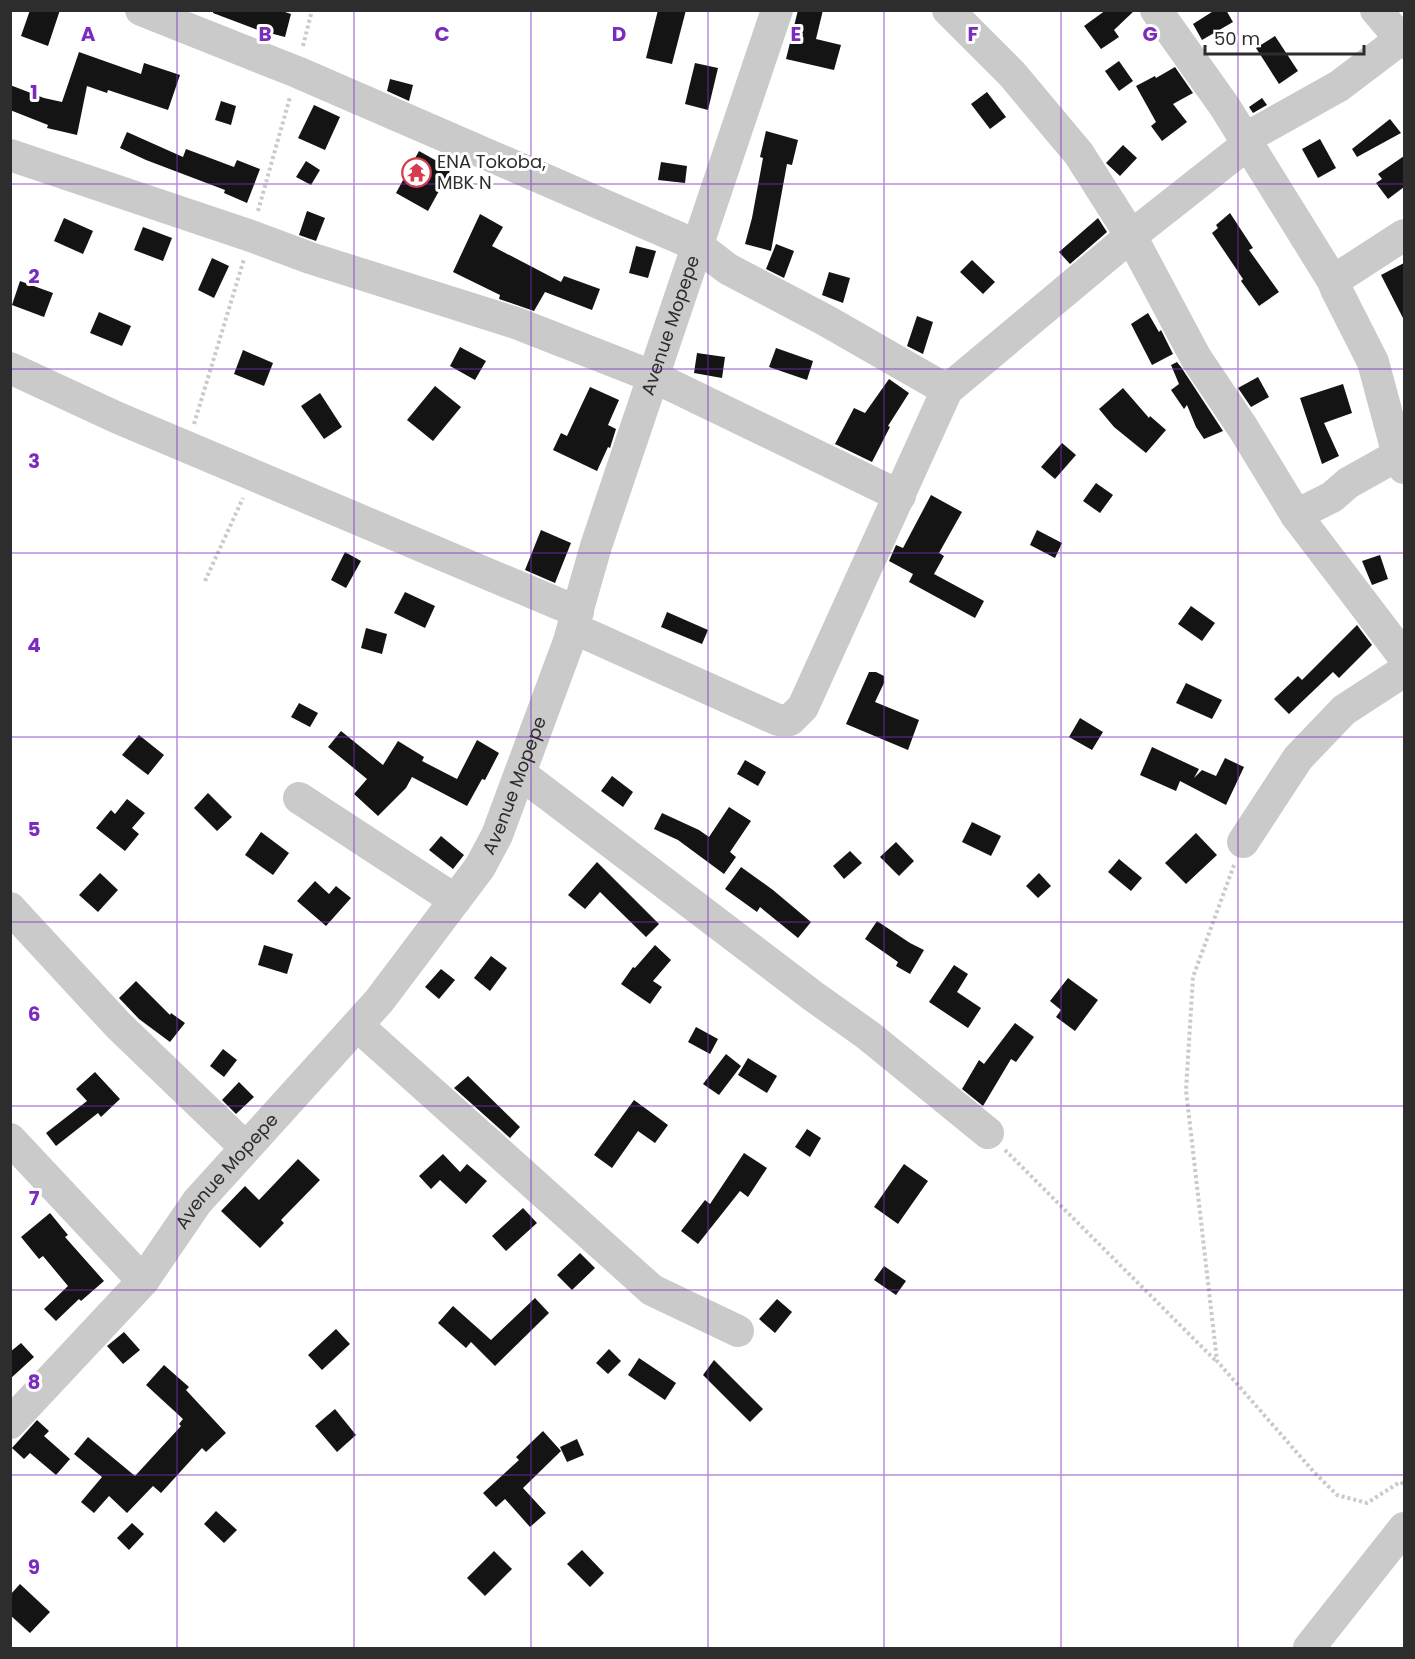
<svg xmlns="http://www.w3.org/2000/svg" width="1415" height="1659" font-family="Poppins,sans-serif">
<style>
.building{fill:#141414}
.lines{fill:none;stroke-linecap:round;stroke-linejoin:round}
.path{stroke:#cacaca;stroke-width:4;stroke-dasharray:3 3;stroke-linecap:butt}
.minor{stroke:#cacaca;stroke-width:32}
.grid{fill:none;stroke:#7b2cbf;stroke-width:1.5;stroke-opacity:0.55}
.labels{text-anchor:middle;stroke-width:6;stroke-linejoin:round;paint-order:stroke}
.poi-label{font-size:18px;fill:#2d2d2d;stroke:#fff;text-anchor:start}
.street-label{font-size:18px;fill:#2d2d2d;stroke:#fff}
.grid-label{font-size:20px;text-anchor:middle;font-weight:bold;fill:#7b2cbf;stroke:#fff;stroke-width:6;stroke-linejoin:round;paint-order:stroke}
</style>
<rect width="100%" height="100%" fill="#fff"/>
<g class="building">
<polygon points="30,10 60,10 48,46 21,36"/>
<polygon points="213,10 279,10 291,14 285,37 258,30 213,13"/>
<polygon points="658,10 686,10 672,64 646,58"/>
<polygon points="798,10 823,10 816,39 841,45 834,70 786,59"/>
<polygon points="1106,10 1135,10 1114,30 1119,37 1101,49 1084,26"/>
<polygon points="1215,10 1226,10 1233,22 1202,40 1193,24"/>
<polygon points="1275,36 1298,71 1279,84 1256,48"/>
<polygon points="79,52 141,74 144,63 180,75 168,110 108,90 107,93 87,86 77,135 47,128 48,125 10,110 10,85 44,98 62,102"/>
<polygon points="1119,61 1133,81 1119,91 1105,71"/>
<polygon points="695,63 718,68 708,110 685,104"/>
<polygon points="1175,67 1193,93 1173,104 1187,122 1162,141 1151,126 1156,122 1136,86 1155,76 1156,78"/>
<polygon points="390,79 413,85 409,101 387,91"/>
<polygon points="987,92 1006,117 990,129 971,104"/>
<polygon points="1262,98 1267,105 1253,113 1249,107"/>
<polygon points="221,101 236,106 231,125 215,120"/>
<polygon points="314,105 340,117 325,150 298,138"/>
<polygon points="1390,119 1401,133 1357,157 1352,149"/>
<polygon points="766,131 798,140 792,165 787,164 771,251 745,244 752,218 763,158 760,157"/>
<polygon points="127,132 183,157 186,149 234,167 237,160 260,169 247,203 224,193 225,190 146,160 120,148"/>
<polygon points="1320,139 1336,168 1318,178 1302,149"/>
<polygon points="1123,145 1137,158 1120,176 1106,163"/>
<polygon points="419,151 451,169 428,211 396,193"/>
<polygon points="1404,156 1404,187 1388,199 1376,183 1382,179 1378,174"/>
<polygon points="306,161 320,170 311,185 296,177"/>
<polygon points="661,162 687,166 685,183 658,180"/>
<polygon points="307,211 325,218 316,241 299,235"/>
<polygon points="1230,213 1253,248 1249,250 1279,292 1259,306 1241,281 1243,279 1212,233 1218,228 1216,225"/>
<polygon points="480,214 503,227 492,246 561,282 564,276 600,289 592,310 545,292 534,311 499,299 500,295 453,272"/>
<polygon points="64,218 93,231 83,254 54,241"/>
<polygon points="1098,218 1107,232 1070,264 1059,252"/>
<polygon points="143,227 172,238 163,261 134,250"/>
<polygon points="776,244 794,251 784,278 766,269"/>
<polygon points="636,246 656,251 648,278 629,273"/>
<polygon points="212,258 229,266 214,298 198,290"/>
<polygon points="972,260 995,282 983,294 960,272"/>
<polygon points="1404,263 1404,320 1381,275"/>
<polygon points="829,272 850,278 843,303 822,295"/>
<polygon points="20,281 53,293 44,317 12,305"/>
<polygon points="99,312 131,326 122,346 90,333"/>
<polygon points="1148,313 1159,332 1161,330 1173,354 1152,365 1131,324"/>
<polygon points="917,316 933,322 923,354 907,346"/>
<polygon points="460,347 486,361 475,380 450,366"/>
<polygon points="776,348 813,361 807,380 769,367"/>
<polygon points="243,350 273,363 264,386 234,374"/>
<polygon points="697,353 725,357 722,378 694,373"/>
<polygon points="1177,362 1181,367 1223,431 1204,439 1196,427 1187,405 1184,409 1171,390 1179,384 1171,365"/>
<polygon points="1258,377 1269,397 1251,407 1238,388"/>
<polygon points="889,379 909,393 888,426 890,427 872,462 835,444 854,408 865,413"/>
<polygon points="1343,384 1352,413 1324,423 1339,456 1322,464 1300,398"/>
<polygon points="435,386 461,407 433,441 407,420"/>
<polygon points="590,387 619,400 608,425 616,429 610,448 608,447 597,471 553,450 561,433 567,436"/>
<polygon points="1123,388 1149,418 1150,416 1166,430 1146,453 1114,427 1099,409"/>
<polygon points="320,393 342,427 324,439 301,406"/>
<polygon points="1062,443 1076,455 1055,479 1041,467"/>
<polygon points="1096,483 1113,495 1100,513 1083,501"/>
<polygon points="931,495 962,512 939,553 944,556 934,574 984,601 975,618 909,582 913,574 889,561 896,545 903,548"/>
<polygon points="541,530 571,543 555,583 525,570"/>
<polygon points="1037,530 1062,543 1055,558 1030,545"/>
<polygon points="345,552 361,561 346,588 331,580"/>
<polygon points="1380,555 1388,579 1372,585 1362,561"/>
<polygon points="405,592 435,606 425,628 394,613"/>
<polygon points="1191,606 1215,623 1202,641 1178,624"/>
<polygon points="667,612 708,630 702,644 661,627"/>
<polygon points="1357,625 1372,645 1339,678 1333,672 1289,714 1274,699 1298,676 1302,680"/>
<polygon points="366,628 387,634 382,654 361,648"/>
<polygon points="869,672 876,672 884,676 884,683 875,702 919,720 908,750 846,724"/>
<polygon points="1186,683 1222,700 1212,719 1176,703"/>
<polygon points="299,703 318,713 310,727 291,717"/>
<polygon points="1080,718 1103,732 1092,750 1069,737"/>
<polygon points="341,731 383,765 398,741 424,757 422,761 457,779 477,740 499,753 485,780 482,779 467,806 412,777 406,788 378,816 354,794 367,779 328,747"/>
<polygon points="139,735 164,755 148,775 122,755"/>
<polygon points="1152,747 1199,769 1194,778 1202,770 1216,776 1225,758 1244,767 1226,805 1180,781 1176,791 1140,775"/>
<polygon points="745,760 766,772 758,786 737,774"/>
<polygon points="612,776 633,792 623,807 601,791"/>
<polygon points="208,793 232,817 217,831 194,808"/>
<polygon points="127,799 145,813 132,828 139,834 125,851 96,828 111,810 115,814"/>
<polygon points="729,807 751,821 730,852 736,857 724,874 678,840 654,829 662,813 699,830 709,837"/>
<polygon points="972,822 1001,836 991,856 962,842"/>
<polygon points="261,832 289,853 273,875 245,855"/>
<polygon points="1196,833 1217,855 1186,884 1165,863"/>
<polygon points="441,836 464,855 453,869 429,850"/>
<polygon points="896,842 914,861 899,876 880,857"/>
<polygon points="850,851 862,863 844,879 833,866"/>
<polygon points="1119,859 1142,878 1131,891 1108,872"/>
<polygon points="597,862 659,924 646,937 600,892 585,909 568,895"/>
<polygon points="741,867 773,890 811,922 798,938 760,907 757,912 725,889"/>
<polygon points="100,873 118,890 98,912 79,895"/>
<polygon points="1039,873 1051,886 1038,898 1026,886"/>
<polygon points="315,881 329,894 336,886 351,898 326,926 297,901"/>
<polygon points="877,921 910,943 924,950 910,974 896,966 898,962 865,939"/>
<polygon points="264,945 293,954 287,974 258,965"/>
<polygon points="655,945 671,960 653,981 662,987 650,1004 621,984 633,967 635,968"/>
<polygon points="491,956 507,968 490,991 474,978"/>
<polygon points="954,965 968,974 957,992 981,1008 968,1028 929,1002"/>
<polygon points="441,969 455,980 439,999 425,987"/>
<polygon points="1068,978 1098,1000 1075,1031 1056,1017 1061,1010 1050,1001"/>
<polygon points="136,981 170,1015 171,1013 185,1023 170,1042 139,1019 119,998"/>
<polygon points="1015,1023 1034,1037 1016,1062 1011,1059 983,1106 962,1089 979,1060 984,1064"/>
<polygon points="696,1027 718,1039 710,1054 688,1042"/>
<polygon points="223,1049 237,1060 224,1077 210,1066"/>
<polygon points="726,1054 741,1066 719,1095 703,1084"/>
<polygon points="748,1058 777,1076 767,1093 738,1075"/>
<polygon points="95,1072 120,1099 101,1117 98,1113 56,1146 46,1133 87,1101 76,1089"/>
<polygon points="468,1076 520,1127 510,1138 454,1088"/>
<polygon points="239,1082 254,1097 236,1114 222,1100"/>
<polygon points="634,1100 668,1125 655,1143 638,1131 612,1168 594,1155"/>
<polygon points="807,1129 821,1138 810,1157 795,1147"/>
<polygon points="744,1153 767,1168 748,1197 740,1191 698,1244 681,1231 705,1200 710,1204"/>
<polygon points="443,1154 460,1172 467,1164 487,1181 466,1204 440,1180 431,1189 419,1176"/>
<polygon points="298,1159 320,1180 281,1220 284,1223 260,1248 221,1211 245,1186 259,1200"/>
<polygon points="904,1164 928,1181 898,1224 874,1207"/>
<polygon points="523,1208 537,1223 506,1251 492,1236"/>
<polygon points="50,1213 68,1235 65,1237 104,1281 81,1301 79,1299 56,1321 44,1309 68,1286 43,1256 39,1259 21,1237"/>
<polygon points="580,1253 595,1268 572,1290 557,1275"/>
<polygon points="884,1266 906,1281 896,1295 874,1280"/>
<polygon points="535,1298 549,1313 495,1366 471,1342 466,1348 438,1323 453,1306 491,1340"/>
<polygon points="777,1299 792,1312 775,1333 759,1319"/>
<polygon points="336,1329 350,1344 322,1370 308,1355"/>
<polygon points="124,1332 140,1350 123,1364 107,1346"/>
<polygon points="21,1343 34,1357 10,1379 10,1352"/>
<polygon points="609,1349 621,1361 608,1374 596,1363"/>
<polygon points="639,1358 676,1383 665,1400 628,1375"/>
<polygon points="714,1360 763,1409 750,1422 703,1375"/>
<polygon points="164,1365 189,1387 186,1390 226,1433 206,1452 202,1448 161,1493 153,1486 127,1513 109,1496 94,1513 81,1502 102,1477 74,1454 88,1437 135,1476 181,1426 179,1424 183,1419 146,1385"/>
<polygon points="335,1409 356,1435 337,1452 315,1426"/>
<polygon points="37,1420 49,1431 44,1436 70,1459 56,1475 30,1453 24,1459 12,1448"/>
<polygon points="543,1431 561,1451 523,1488 546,1513 530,1527 505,1499 496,1507 483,1493 519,1460 516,1457"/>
<polygon points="577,1439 584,1455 567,1462 560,1447"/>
<polygon points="216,1511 237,1530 224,1543 204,1524"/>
<polygon points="132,1523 144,1534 129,1550 117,1538"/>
<polygon points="582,1550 604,1573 590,1587 567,1564"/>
<polygon points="494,1551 512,1569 485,1596 467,1578"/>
<polygon points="20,1584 50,1612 30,1633 10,1615 10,1595"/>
</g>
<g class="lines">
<g class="path">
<polyline points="303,46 312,10"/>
<polyline points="258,211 290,97"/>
<polyline points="194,424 244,259"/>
<polyline points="205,581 243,498"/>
<polyline points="1234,865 1193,977 1186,1090 1217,1361 1313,1471 1337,1495 1367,1503 1400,1482 1404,1484"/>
<polyline points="1005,1150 1216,1361"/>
</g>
<g class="minor">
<polyline points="141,10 297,72 698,246 728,269 825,320 947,390 1131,236 1249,143 1255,133 1339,86 1401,39"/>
<polyline points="948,10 1012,74 1079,154 1131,236 1196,358 1243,428 1296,515 1404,657"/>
<polyline points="1156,10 1225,107 1333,281 1336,289 1373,362 1398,455 1404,468"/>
<polyline points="1376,10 1404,43"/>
<polyline points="10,155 251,236 310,258 516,323 654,377 900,496"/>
<polyline points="1333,281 1404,235"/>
<polyline points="10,368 118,418 578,612"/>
<polyline points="1296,515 1332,497 1348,483 1398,455"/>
<polyline points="573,628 778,720 790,720 803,707 947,390"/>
<polyline points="521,774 813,996 869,1036 988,1133"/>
<polyline points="299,798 455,900"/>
<polyline points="1243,842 1298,758 1344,710 1404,671"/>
<polyline points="10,908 119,1026 245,1147"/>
<polyline points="358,1026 652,1290 738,1331"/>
<polyline points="10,1139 143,1281"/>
<path id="s1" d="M10,1423l133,-142 54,-79 182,-201 101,-134 17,-32 72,-194 27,-95 181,-536"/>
<polyline points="1309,1648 1404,1528"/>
</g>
</g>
<path class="grid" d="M177,10v1638M354,10v1638M531,10v1638M708,10v1638M884,10v1638M1061,10v1638M1238,10v1638M10,184h1394M10,369h1394M10,553h1394M10,737h1394M10,922h1394M10,1106h1394M10,1290h1394M10,1475h1394"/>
<defs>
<symbol id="temple-ring" viewBox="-11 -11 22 22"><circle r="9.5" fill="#fff" stroke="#d53d4e" stroke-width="1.5"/><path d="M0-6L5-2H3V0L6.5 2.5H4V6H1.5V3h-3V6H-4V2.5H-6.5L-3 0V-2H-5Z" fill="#d53d4e"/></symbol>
</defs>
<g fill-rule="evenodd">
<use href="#temple-ring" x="400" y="156" width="33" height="33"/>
</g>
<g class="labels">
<g class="poi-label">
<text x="437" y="168">ENA Tokoba,<tspan x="437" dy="21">MBK N</tspan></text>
</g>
<g class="street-label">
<text dy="6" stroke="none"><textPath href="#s1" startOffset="1304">Avenue Mopepe</textPath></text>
<text dy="6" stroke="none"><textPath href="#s1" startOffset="818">Avenue Mopepe</textPath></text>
<text dy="6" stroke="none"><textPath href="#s1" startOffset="333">Avenue Mopepe</textPath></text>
</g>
</g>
<g class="grid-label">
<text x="88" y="41">A</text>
<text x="265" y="41">B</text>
<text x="442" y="41">C</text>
<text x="619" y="41">D</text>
<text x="796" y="41">E</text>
<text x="973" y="41">F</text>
<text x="1150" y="41">G</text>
<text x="34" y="99">1</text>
<text x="34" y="283">2</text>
<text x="34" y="468">3</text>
<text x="34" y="652">4</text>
<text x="34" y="836">5</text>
<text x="34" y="1021">6</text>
<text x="34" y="1205">7</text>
<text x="34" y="1389">8</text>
<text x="34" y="1574">9</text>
</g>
<rect width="1415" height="1659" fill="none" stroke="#2d2d2d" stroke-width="24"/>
<path d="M1205 45v9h159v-9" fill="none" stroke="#2d2d2d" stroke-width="3"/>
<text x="1214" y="45" font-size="18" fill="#2d2d2d" stroke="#ffffff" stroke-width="4.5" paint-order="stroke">50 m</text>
</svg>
